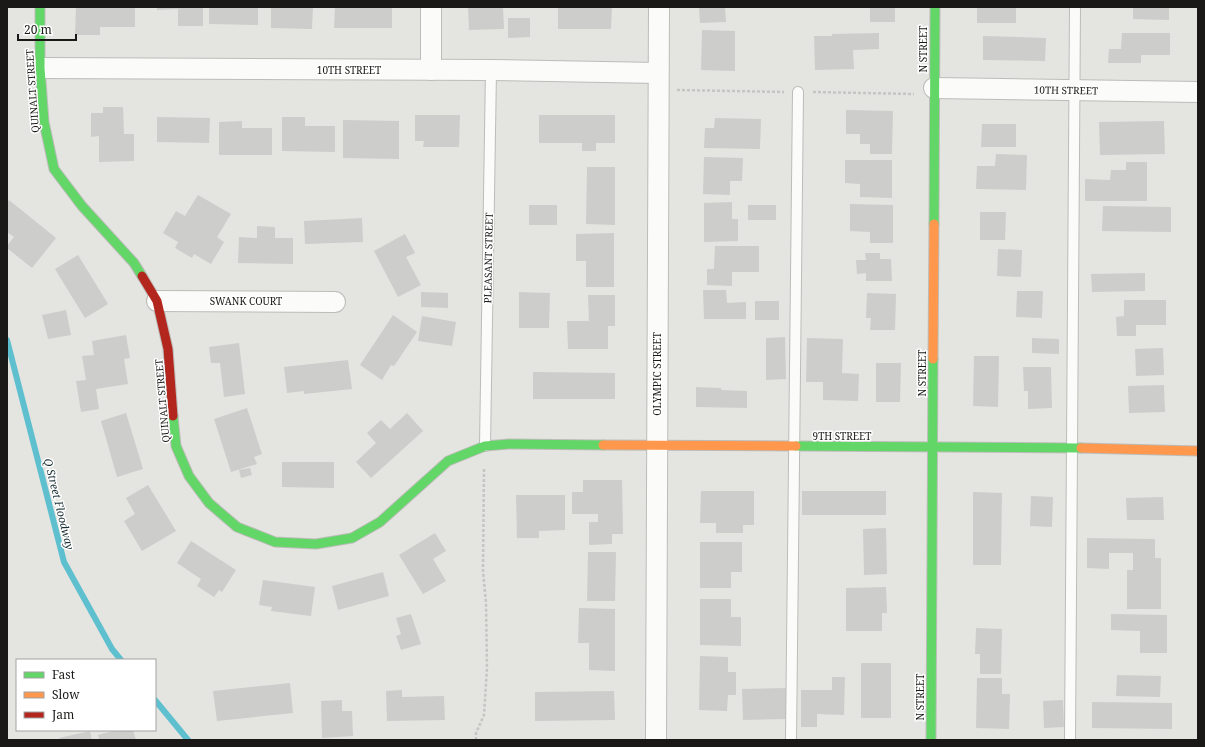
<svg xmlns="http://www.w3.org/2000/svg" width="1205" height="747" font-family="'Noto Serif',serif">
<style>
.lines{fill:none;stroke-linecap:round;stroke-linejoin:round}
.stream{stroke:#5ec0cf;stroke-width:6}
.building{fill:#cdcdcc}
.lane-casing{stroke:#bcbcb9;stroke-width:12}
.street-casing{stroke:#bcbcb9;stroke-width:22}
.fast-casing{stroke:#bcbcb9;stroke-width:11}
.slow-casing{stroke:#bcbcb9;stroke-width:11}
.jam-casing{stroke:#bcbcb9;stroke-width:11}
.path{stroke:#c5c5c4;stroke-width:2.5;stroke-dasharray:3 2;stroke-linecap:butt}
.lane{stroke:#fbfbfa;stroke-width:10}
.street{stroke:#fbfbfa;stroke-width:20}
.fast{stroke:#63d668;stroke-width:9}
.slow{stroke:#ff974d;stroke-width:9}
.jam{stroke:#b3261e;stroke-width:9}
.labels{text-anchor:middle;stroke-width:3;stroke-linejoin:round;paint-order:stroke}
.street-label{font-size:10px;fill:#1a1917;stroke:#fff}
.water-label{font-size:11px;font-style:italic;fill:#1b3135;stroke:#fff}
</style>
<rect width="100%" height="100%" fill="#e4e4e0"/>
<g class="lines">
<g class="stream">
<polyline points="7,340 64,562 112,649 121,660"/>
<polyline points="155,700 188,740"/>
</g>
</g>
<g class="building">
<polygon points="76,7 135,7 135,27 100,27 100,35 75,35"/>
<polygon points="157,7 203,7 203,26 178,26 178,9 157,10"/>
<polygon points="209,7 258,7 258,25 209,24"/>
<polygon points="271,7 313,7 312,29 271,28"/>
<polygon points="335,7 392,7 392,28 334,28"/>
<polygon points="468,7 503,7 504,29 469,30"/>
<polygon points="558,7 612,7 611,29 558,29"/>
<polygon points="699,7 725,7 726,22 700,23"/>
<rect x="870" y="7" width="25" height="15"/>
<rect x="977" y="7" width="39" height="16"/>
<polygon points="1133,7 1169,7 1169,20 1133,19"/>
<polygon points="508,18 530,18 530,37 508,38"/>
<polygon points="702,30 735,31 735,71 701,70"/>
<polygon points="879,33 879,49 853,50 854,69 815,70 814,36 832,36 832,34"/>
<polygon points="1122,33 1170,33 1170,55 1141,55 1141,63 1108,63 1109,49 1121,49"/>
<polygon points="983,36 1046,38 1045,61 983,60"/>
<polygon points="103,107 123,107 124,134 134,134 134,161 99,162 99,136 91,137 91,113 103,113"/>
<polygon points="846,110 893,111 892,154 870,154 870,144 860,144 860,134 846,134"/>
<polygon points="415,115 460,115 459,147 423,147 424,141 415,141"/>
<polygon points="539,115 615,115 615,143 596,143 596,151 582,151 582,143 539,143"/>
<polygon points="157,117 210,118 209,143 157,142"/>
<polygon points="282,117 305,117 305,126 335,126 335,152 282,151"/>
<polygon points="715,118 761,119 760,149 704,148 705,128 714,128"/>
<polygon points="343,120 399,121 399,159 343,158"/>
<polygon points="242,121 242,128 272,128 272,155 219,155 219,122"/>
<polygon points="1164,121 1165,154 1100,155 1099,122"/>
<polygon points="982,124 1016,124 1016,147 981,147"/>
<polygon points="996,154 1027,155 1026,190 976,189 977,166 995,166"/>
<polygon points="704,157 743,158 742,181 730,181 730,195 703,194"/>
<polygon points="845,160 892,160 892,198 860,197 860,184 845,183"/>
<polygon points="1126,162 1147,162 1147,201 1085,201 1085,179 1110,180 1111,170 1126,170"/>
<polygon points="587,167 615,167 615,225 586,224"/>
<polygon points="198,195 231,214 217,237 224,242 211,264 194,254 192,258 175,248 178,242 163,233 176,211 185,216"/>
<polygon points="9,200 56,238 32,268 7,248 7,246 14,237 7,232 7,203"/>
<polygon points="732,202 732,219 738,219 738,241 704,242 704,203"/>
<polygon points="850,204 893,205 893,243 870,243 870,232 850,231"/>
<rect x="529" y="205" width="28" height="20"/>
<rect x="748" y="205" width="28" height="15"/>
<polygon points="1103,206 1171,207 1171,232 1102,231"/>
<polygon points="980,212 1006,212 1005,240 980,240"/>
<polygon points="362,218 363,242 305,244 304,221"/>
<polygon points="257,226 275,227 275,238 293,238 293,264 238,263 239,237 257,238"/>
<polygon points="614,233 614,287 586,287 586,261 576,261 576,234"/>
<polygon points="405,234 415,253 406,257 421,285 398,297 374,251"/>
<polygon points="715,246 759,246 759,272 732,272 732,286 707,285 707,269 714,269"/>
<polygon points="998,249 1022,250 1021,277 997,276"/>
<polygon points="865,253 880,253 880,259 891,259 892,281 866,281 866,273 857,274 856,260 866,260"/>
<polygon points="78,255 108,304 85,318 55,269"/>
<polygon points="1145,273 1145,291 1092,292 1091,274"/>
<polygon points="703,290 726,290 727,303 746,302 746,319 704,319"/>
<polygon points="1017,291 1043,291 1042,318 1016,317"/>
<polygon points="421,292 448,293 448,308 421,307"/>
<polygon points="519,292 550,293 549,328 519,328"/>
<polygon points="867,293 896,294 895,330 870,330 871,318 866,318"/>
<polygon points="588,295 615,295 615,326 608,326 608,349 568,349 567,321 589,321"/>
<polygon points="1124,300 1166,300 1166,325 1136,325 1136,336 1117,336 1116,317 1124,316"/>
<rect x="755" y="301" width="24" height="19"/>
<polygon points="66,310 71,335 48,339 42,315"/>
<polygon points="393,315 417,332 394,366 391,365 382,380 360,365"/>
<polygon points="422,316 456,322 452,346 418,341"/>
<polygon points="126,335 130,358 124,359 128,384 96,389 99,409 81,412 76,381 86,380 82,356 94,355 92,341"/>
<polygon points="785,337 786,379 766,380 766,338"/>
<polygon points="807,338 843,339 842,373 859,374 858,401 823,400 823,382 806,382"/>
<polygon points="1032,338 1059,339 1059,354 1032,353"/>
<polygon points="239,343 245,394 224,397 220,363 211,363 209,347"/>
<polygon points="1163,348 1164,375 1136,376 1135,349"/>
<polygon points="974,356 999,356 998,407 973,406"/>
<polygon points="348,360 352,389 304,394 304,391 287,393 284,367"/>
<polygon points="876,363 901,363 900,402 876,402"/>
<polygon points="1023,367 1051,367 1052,408 1028,409 1028,391 1024,391"/>
<polygon points="533,372 615,373 615,399 533,399"/>
<polygon points="1164,385 1165,412 1129,413 1128,386"/>
<polygon points="696,387 721,388 721,390 747,391 747,408 696,407"/>
<polygon points="247,408 262,454 254,457 257,464 231,472 214,419"/>
<polygon points="126,413 143,469 117,477 101,421"/>
<polygon points="407,413 423,431 371,478 356,462 376,443 367,433 381,420 390,429"/>
<polygon points="282,462 334,462 334,488 282,487"/>
<polygon points="250,468 252,475 241,478 239,470"/>
<polygon points="583,480 622,480 623,534 612,534 612,544 589,545 589,522 598,522 598,514 572,514 572,492 583,492"/>
<polygon points="148,485 176,531 142,551 124,521 135,514 126,498"/>
<polygon points="701,491 754,491 754,525 743,525 743,533 716,533 716,523 700,523"/>
<rect x="802" y="491" width="84" height="24"/>
<polygon points="973,492 1002,493 1001,565 973,565"/>
<polygon points="516,495 565,495 565,530 539,531 539,538 517,538"/>
<polygon points="1031,496 1053,497 1052,527 1030,526"/>
<polygon points="1163,497 1164,520 1127,520 1126,498"/>
<polygon points="886,528 887,574 864,575 863,529"/>
<polygon points="435,533 446,551 433,559 446,581 423,594 399,555"/>
<polygon points="1087,538 1155,539 1155,558 1161,558 1161,609 1127,609 1127,570 1133,570 1133,553 1109,553 1109,569 1087,568"/>
<polygon points="191,541 236,570 222,592 219,590 214,597 197,586 201,579 177,563"/>
<polygon points="700,542 742,542 742,572 731,572 731,588 700,588"/>
<polygon points="588,552 616,552 615,601 587,601"/>
<polygon points="383,572 389,596 338,610 332,586"/>
<polygon points="263,580 315,587 311,616 271,611 272,607 259,605"/>
<polygon points="886,587 887,613 882,613 882,631 846,631 846,588"/>
<polygon points="700,599 731,599 731,617 741,617 741,646 700,645"/>
<polygon points="579,608 615,609 615,671 589,670 589,643 578,643"/>
<polygon points="411,614 421,644 401,650 396,636 401,634 396,618"/>
<polygon points="1111,614 1167,615 1167,653 1140,653 1140,631 1111,630"/>
<polygon points="976,628 1002,629 1001,674 980,674 980,654 975,654"/>
<polygon points="700,656 728,657 728,672 736,672 736,695 728,695 727,711 699,710"/>
<rect x="861" y="663" width="30" height="55"/>
<polygon points="1117,675 1161,676 1160,697 1116,696"/>
<polygon points="832,677 845,677 844,715 817,714 817,727 801,727 801,690 832,690"/>
<polygon points="977,678 1002,678 1002,694 1010,694 1009,729 976,728"/>
<polygon points="290,683 293,713 217,721 213,691"/>
<polygon points="786,688 786,719 743,720 742,689"/>
<polygon points="402,690 402,697 444,696 445,720 387,721 386,691"/>
<polygon points="614,691 615,720 535,721 535,692"/>
<polygon points="342,700 342,711 352,711 353,736 322,738 321,701"/>
<polygon points="1063,700 1064,727 1044,728 1043,701"/>
<polygon points="1092,702 1172,703 1172,729 1092,728"/>
<polygon points="117,730 133,730 136,740 99,740 98,735"/>
<polygon points="90,731 92,740 60,740 59,738"/>
</g>
<g class="lines">
<defs>
<g id="lane">
<polyline points="485,446 491,70"/>
<polyline points="791,740 798,92"/>
<polyline points="1070,740 1075,7"/>
</g>
<g id="street">
<polyline points="40,68 491,70 658,73"/>
<polyline points="431,70 431,7"/>
<polyline points="934,88 1198,92"/>
<polyline points="157,301 335,302"/>
<polyline points="656,740 659,7"/>
</g>
<g id="fast">
<polyline points="40,7 40,68 44,122 54,169 82,206 134,263 142,276"/>
<polyline points="934,224 935,7"/>
<polyline points="173,416 176,446 189,476 209,503 237,527 275,542 316,544 352,538 380,522 448,461 485,446 509,444 603,445"/>
<polyline points="796,446 1081,448"/>
<polyline points="931,740 933,359"/>
</g>
<g id="slow">
<polyline points="933,359 934,224"/>
<polyline points="603,445 796,446"/>
<polyline points="1081,448 1198,451"/>
</g>
<polyline id="jam" points="142,276 157,301 168,349 173,416"/>
</defs>
<use href="#lane" class="lane-casing"/>
<use href="#street" class="street-casing"/>
<use href="#fast" class="fast-casing"/>
<use href="#slow" class="slow-casing"/>
<use href="#jam" class="jam-casing"/>
<g class="path">
<polyline points="677,90 784,92"/>
<polyline points="813,92 914,94"/>
<polyline points="476,740 476,733 484,715 487,668 486,603 483,571 484,468"/>
</g>
<use href="#lane" class="lane"/>
<use href="#street" class="street"/>
<use href="#fast" class="fast"/>
<use href="#slow" class="slow"/>
<use href="#jam" class="jam"/>
</g>
<g class="labels">
<g class="street-label">
<text transform="translate(923 49) rotate(-90)" y="4">N STREET</text>
<text x="349" y="74">10TH STREET</text>
<text transform="translate(1066 90) rotate(1)" y="4">10TH STREET</text>
<text transform="translate(32 91) rotate(-94)" y="4">QUINALT STREET</text>
<text transform="translate(488 258) rotate(-89)" y="4">PLEASANT STREET</text>
<text x="246" y="305">SWANK COURT</text>
<text transform="translate(922 373) rotate(-90)" y="4">N STREET</text>
<text transform="translate(657 374) rotate(-90)" y="4">OLYMPIC STREET</text>
<text transform="translate(162 401) rotate(-95)" y="4">QUINALT STREET</text>
<text x="842" y="440">9TH STREET</text>
<text transform="translate(920 697) rotate(-90)" y="4">N STREET</text>
</g>
<g class="water-label">
<text transform="translate(59 504) rotate(76)" y="4">Q Street Floodway</text>
</g>
</g>
<rect width="1205" height="747" fill="none" stroke="#1a1917" stroke-width="16"/>
<rect x="16" y="659" width="140" height="72" fill="#ffffff" stroke="#a3a3a2"/>
<rect x="24" y="672" width="20" height="6" fill="#63d668" stroke="#a3a3a2"/>
<text x="52" y="679" font-size="12" fill="#1a1917">Fast</text>
<rect x="24" y="692" width="20" height="6" fill="#ff974d" stroke="#a3a3a2"/>
<text x="52" y="699" font-size="12" fill="#1a1917">Slow</text>
<rect x="24" y="712" width="20" height="6" fill="#b3261e" stroke="#a3a3a2"/>
<text x="52" y="719" font-size="12" fill="#1a1917">Jam</text>
<path d="M18 34v6h58v-6" fill="none" stroke="#1a1917" stroke-width="2"/>
<text x="24" y="34" font-size="12" fill="#1a1917" stroke="#ffffff" stroke-width="3" paint-order="stroke">20 m</text>
</svg>
